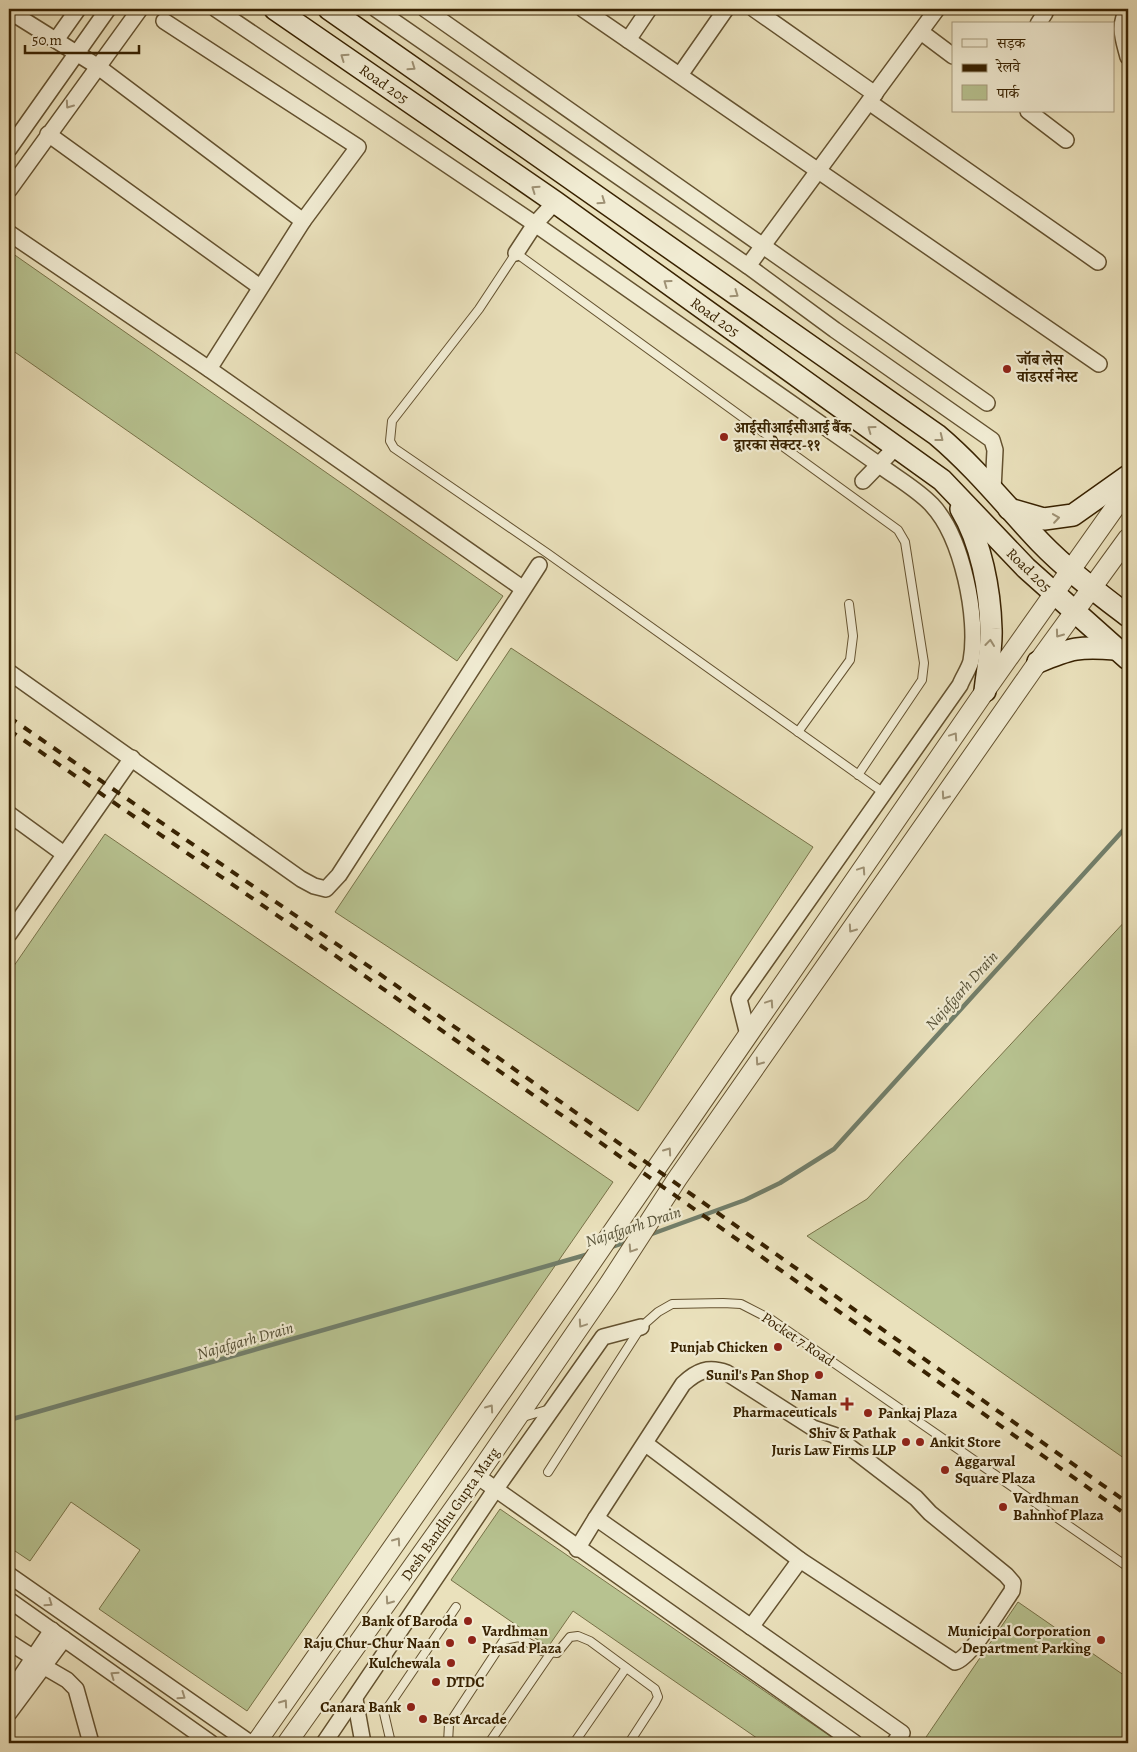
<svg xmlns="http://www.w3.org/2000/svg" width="1137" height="1752" font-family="Alegreya,'Noto Serif Devanagari',serif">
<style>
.green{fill:#b7c290;stroke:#787248}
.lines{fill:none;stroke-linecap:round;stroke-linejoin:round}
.stream{stroke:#727f6b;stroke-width:4.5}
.service-casing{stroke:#645230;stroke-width:10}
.minor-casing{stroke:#645230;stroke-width:18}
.tertiary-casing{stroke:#645230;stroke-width:21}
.secondary-casing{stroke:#382201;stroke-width:24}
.service{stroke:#f1ecd3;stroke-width:8}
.minor{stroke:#f1ecd3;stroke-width:15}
.tertiary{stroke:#f1ecd3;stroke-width:19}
.secondary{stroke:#f1ecd3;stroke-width:21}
.rail{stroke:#382201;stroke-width:4;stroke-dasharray:9 9;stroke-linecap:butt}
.oneway{stroke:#9e9174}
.poi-dot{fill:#8f2418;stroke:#f1ecd3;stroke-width:2}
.labels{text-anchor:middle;stroke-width:4.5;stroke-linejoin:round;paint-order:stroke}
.street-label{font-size:15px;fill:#382201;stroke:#f1ecd3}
.poi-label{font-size:15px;font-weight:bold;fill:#382201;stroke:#f1ecd3;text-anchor:start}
.water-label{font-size:16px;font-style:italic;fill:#555036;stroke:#f1ecd3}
</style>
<rect width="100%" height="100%" fill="#eae1bc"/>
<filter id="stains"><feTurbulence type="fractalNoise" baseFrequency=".004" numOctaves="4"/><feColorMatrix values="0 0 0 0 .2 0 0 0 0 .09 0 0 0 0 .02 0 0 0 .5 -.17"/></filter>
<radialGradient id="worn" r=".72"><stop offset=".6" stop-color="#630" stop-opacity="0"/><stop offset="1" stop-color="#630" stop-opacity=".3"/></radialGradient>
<g class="green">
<polygon points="9,251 503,596 457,661 9,348"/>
<polygon points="511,648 813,847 638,1111 335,912"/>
<polygon points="105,834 613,1182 247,1711 99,1609 140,1550 71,1502 30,1561 9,1547 9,973"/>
<polygon points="1128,918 1128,1461 807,1236 867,1199"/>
<polygon points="500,1509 840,1743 764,1743 573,1611 548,1647 451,1580"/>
<polygon points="1018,1602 1128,1678 1128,1736 1123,1743 922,1743"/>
</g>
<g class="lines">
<g class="stream">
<polyline points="649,1235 745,1200 780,1183 834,1149 1128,825"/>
<polyline points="608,1248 629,1241"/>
<polyline points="9,1420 589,1254"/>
</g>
<defs>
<g id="service">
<polyline points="798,732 850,660 853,636 849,604"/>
<polyline points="858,775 922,680 924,663 905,542 898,530 516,253 479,309 392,421 390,441 394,448 547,553 884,793"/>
<polyline points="523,1417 550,1409"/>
<polyline points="548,1472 641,1327 658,1312 672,1304 723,1303 741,1304 772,1320 1128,1567"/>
<polyline points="391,1743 384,1713 456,1607"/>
<polyline points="448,1743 449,1724 504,1640 519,1637 542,1651 557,1653 570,1637 578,1636 590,1641 655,1689 658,1697 655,1703 629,1743"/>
<polyline points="489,1743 550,1654"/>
<polyline points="574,1743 626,1668"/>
</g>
<g id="minor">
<path d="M216,9l319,215 343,240c17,13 39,25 54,41 30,32 47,113 39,156 -2,8 -8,16 -11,24l-221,314 9,36"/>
<polyline points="376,9 748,266 835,330 992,440 995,450 993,490"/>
<polyline points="425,9 987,403"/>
<polyline points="583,9 1099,364"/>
<polyline points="754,9 875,94"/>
<path d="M1128,10c-11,15 -4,31 0,47"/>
<polyline points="9,11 97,66 303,221"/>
<polyline points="164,21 358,147 303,221 209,369"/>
<polyline points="1038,24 1045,13"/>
<polyline points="921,32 953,56"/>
<polyline points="56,40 78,9"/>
<polyline points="628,40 649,9"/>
<polyline points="680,75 726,9"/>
<polyline points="869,102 1098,262"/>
<polyline points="1028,111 1066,140"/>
<polyline points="48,134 260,287"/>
<polyline points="9,149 108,9"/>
<polyline points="9,190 140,9"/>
<polyline points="9,233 209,369 522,588"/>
<polyline points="516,253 535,224 555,202"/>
<polyline points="748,266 937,9"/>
<polyline points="863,481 896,447"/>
<polyline points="9,672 301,879 314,886 326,889 339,875 539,565"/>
<polyline points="9,814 64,854"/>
<polyline points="9,934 132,758"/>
<polyline points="477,1476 855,1743"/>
<path d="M596,1518l87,-134c14,-13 25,-18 44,-11l86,55 21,7 82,63 14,15 76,62 7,8 -1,8c-10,14 -42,68 -57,71l-155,-102 -154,-116"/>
<polyline points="577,1549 596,1518 902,1733 894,1743"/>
<polyline points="9,1575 250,1743"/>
<polyline points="9,1600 211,1743"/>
<polyline points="751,1627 800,1560"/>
<polyline points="9,1642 34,1658"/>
<polyline points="43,1666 67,1680 76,1689 91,1743"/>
<polyline points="9,1694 52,1630"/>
<polyline points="355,1699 363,1743"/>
<polyline points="9,1713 64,1639"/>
<polyline points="324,1743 495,1490 603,1337 641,1327"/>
</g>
<g id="tertiary">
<polyline points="256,1743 569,1295 985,691 1128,489"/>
<polyline points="287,1743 477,1476 609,1284 677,1179 1038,662 1128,538"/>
</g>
<g id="secondary">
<polyline points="275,9 555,202 942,480 1026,568 1128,659"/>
<path d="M329,9l608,426c38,32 69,71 103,107 27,28 58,51 88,74"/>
<path d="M961,509c20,33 29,81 30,120 1,20 -4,42 -6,62"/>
<polyline points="1009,509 1044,519 1073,515 1128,476"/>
<path d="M1038,662c33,-14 42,-16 77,-13"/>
</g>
</defs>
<use href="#service" class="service-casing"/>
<use href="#minor" class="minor-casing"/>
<use href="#tertiary" class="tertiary-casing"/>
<use href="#secondary" class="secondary-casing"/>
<use href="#service" class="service"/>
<use href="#minor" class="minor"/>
<use href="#tertiary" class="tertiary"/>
<use href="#secondary" class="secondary"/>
<g class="rail">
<polyline points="9,717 377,972 1128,1503"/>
<polyline points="9,730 372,981 1128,1516"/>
</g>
</g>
<defs><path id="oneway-chevron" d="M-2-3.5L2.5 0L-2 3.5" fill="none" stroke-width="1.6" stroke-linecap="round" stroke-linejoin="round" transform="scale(1.25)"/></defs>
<g class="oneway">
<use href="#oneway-chevron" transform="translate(344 57) rotate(-145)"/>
<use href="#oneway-chevron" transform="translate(412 67) rotate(35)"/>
<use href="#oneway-chevron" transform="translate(69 105) rotate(125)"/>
<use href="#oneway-chevron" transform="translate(535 189) rotate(-145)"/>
<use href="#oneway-chevron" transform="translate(602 201) rotate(35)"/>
<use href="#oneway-chevron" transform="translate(667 283) rotate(-144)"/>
<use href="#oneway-chevron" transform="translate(735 294) rotate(35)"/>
<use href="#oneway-chevron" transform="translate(871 429) rotate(-144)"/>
<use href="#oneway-chevron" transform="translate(940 438) rotate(38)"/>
<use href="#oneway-chevron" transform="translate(1056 518) rotate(-8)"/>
<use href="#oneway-chevron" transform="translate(1059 634) rotate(126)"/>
<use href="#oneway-chevron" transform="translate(990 643) rotate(-84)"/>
<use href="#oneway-chevron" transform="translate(954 736) rotate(-56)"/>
<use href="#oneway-chevron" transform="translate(945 796) rotate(125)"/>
<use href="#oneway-chevron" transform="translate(862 870) rotate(-56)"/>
<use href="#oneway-chevron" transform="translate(852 929) rotate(125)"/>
<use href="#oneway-chevron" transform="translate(770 1003) rotate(-56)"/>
<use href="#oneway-chevron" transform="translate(759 1062) rotate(125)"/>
<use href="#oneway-chevron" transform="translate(668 1151) rotate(-55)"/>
<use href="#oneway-chevron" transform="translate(632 1249) rotate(123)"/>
<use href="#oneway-chevron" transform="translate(582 1324) rotate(124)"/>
<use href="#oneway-chevron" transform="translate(490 1408) rotate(-55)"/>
<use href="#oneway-chevron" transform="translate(397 1541) rotate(-55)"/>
<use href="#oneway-chevron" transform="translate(389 1601) rotate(125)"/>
<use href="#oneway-chevron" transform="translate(49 1603) rotate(35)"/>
<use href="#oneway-chevron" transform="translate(114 1675) rotate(-145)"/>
<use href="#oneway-chevron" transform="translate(182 1696) rotate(35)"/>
<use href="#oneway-chevron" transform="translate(284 1703) rotate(-55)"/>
</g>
<g class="poi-dot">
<circle cx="1007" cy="369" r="5"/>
<circle cx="724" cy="437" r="5"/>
<circle cx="778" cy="1347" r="5"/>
<circle cx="819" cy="1375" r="5"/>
<path d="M844.5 1396.5h5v5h5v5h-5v5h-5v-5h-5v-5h5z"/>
<circle cx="868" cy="1413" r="5"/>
<circle cx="906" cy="1442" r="5"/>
<circle cx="920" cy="1442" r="5"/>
<circle cx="945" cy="1470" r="5"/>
<circle cx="1003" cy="1507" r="5"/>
<circle cx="468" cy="1621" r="5"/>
<circle cx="472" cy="1640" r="5"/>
<circle cx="1101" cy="1640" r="5"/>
<circle cx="450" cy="1643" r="5"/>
<circle cx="451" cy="1663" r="5"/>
<circle cx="436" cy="1682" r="5"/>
<circle cx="411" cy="1707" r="5"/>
<circle cx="423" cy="1719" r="5"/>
</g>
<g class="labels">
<g class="street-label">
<text transform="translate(384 84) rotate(35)" y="5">Road 205</text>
<text transform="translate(715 317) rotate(36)" y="5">Road 205</text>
<text transform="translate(1029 570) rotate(44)" y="5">Road 205</text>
<text transform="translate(798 1339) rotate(34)" y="5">Pocket 7 Road</text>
<text transform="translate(450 1514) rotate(-55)" y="5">Desh Bandhu Gupta Marg</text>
</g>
<g class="poi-label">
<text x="1017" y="365">जॉब लेस<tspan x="1017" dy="17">वांडरर्स नेस्ट</tspan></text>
<text x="734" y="433">आईसीआईसीआई बैंक<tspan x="734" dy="17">द्वारका सेक्टर-११</tspan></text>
<text x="768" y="1352" text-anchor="end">Punjab Chicken</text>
<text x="809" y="1380" text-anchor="end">Sunil's Pan Shop</text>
<text x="837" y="1400" text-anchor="end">Naman<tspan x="837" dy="17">Pharmaceuticals</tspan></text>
<text x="878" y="1418">Pankaj Plaza</text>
<text x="896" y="1438" text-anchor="end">Shiv &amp; Pathak<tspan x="896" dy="17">Juris Law Firms LLP</tspan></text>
<text x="930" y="1447">Ankit Store</text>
<text x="955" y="1466">Aggarwal<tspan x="955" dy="17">Square Plaza</tspan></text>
<text x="1013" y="1503">Vardhman<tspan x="1013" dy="17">Bahnhof Plaza</tspan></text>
<text x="458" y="1626" text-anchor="end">Bank of Baroda</text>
<text x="482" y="1636">Vardhman<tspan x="482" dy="17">Prasad Plaza</tspan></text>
<text x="1091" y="1636" text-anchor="end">Municipal Corporation<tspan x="1091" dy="17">Department Parking</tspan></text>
<text x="440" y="1648" text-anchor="end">Raju Chur-Chur Naan</text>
<text x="441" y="1668" text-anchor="end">Kulchewala</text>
<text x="446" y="1687">DTDC</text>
<text x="401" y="1712" text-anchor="end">Canara Bank</text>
<text x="433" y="1724">Best Arcade</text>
</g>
<g class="water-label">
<text transform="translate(961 990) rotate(-48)" y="6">Najafgarh Drain</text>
<text transform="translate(633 1226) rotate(-18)" y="6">Najafgarh Drain</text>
<text transform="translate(245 1340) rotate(-16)" y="6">Najafgarh Drain</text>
</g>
</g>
<rect width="1137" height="1752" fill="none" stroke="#eae1bc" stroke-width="30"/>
<rect x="10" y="10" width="1117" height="1732" fill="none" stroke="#382201" stroke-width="2.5"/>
<rect x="15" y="15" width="1107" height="1722" fill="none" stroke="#382201"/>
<rect x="952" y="22" width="162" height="90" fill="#f1ecd3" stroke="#a79b7f"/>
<rect x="962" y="39" width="25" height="8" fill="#f1ecd3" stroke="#a79b7f"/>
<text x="997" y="48" font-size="15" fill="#382201">सड़क</text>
<rect x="962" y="64" width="25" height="8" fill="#382201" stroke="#a79b7f"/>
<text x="997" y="72" font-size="15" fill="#382201">रेलवे</text>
<rect x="962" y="85" width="25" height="15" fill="#b7c290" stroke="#a79b7f"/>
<text x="997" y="98" font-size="15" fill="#382201">पार्क</text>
<path d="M25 45v8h114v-8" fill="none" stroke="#382201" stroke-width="2.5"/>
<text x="32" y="45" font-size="15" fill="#382201" stroke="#f1ecd3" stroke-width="4" paint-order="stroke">50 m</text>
<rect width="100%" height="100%" filter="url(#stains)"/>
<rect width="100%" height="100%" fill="url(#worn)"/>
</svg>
